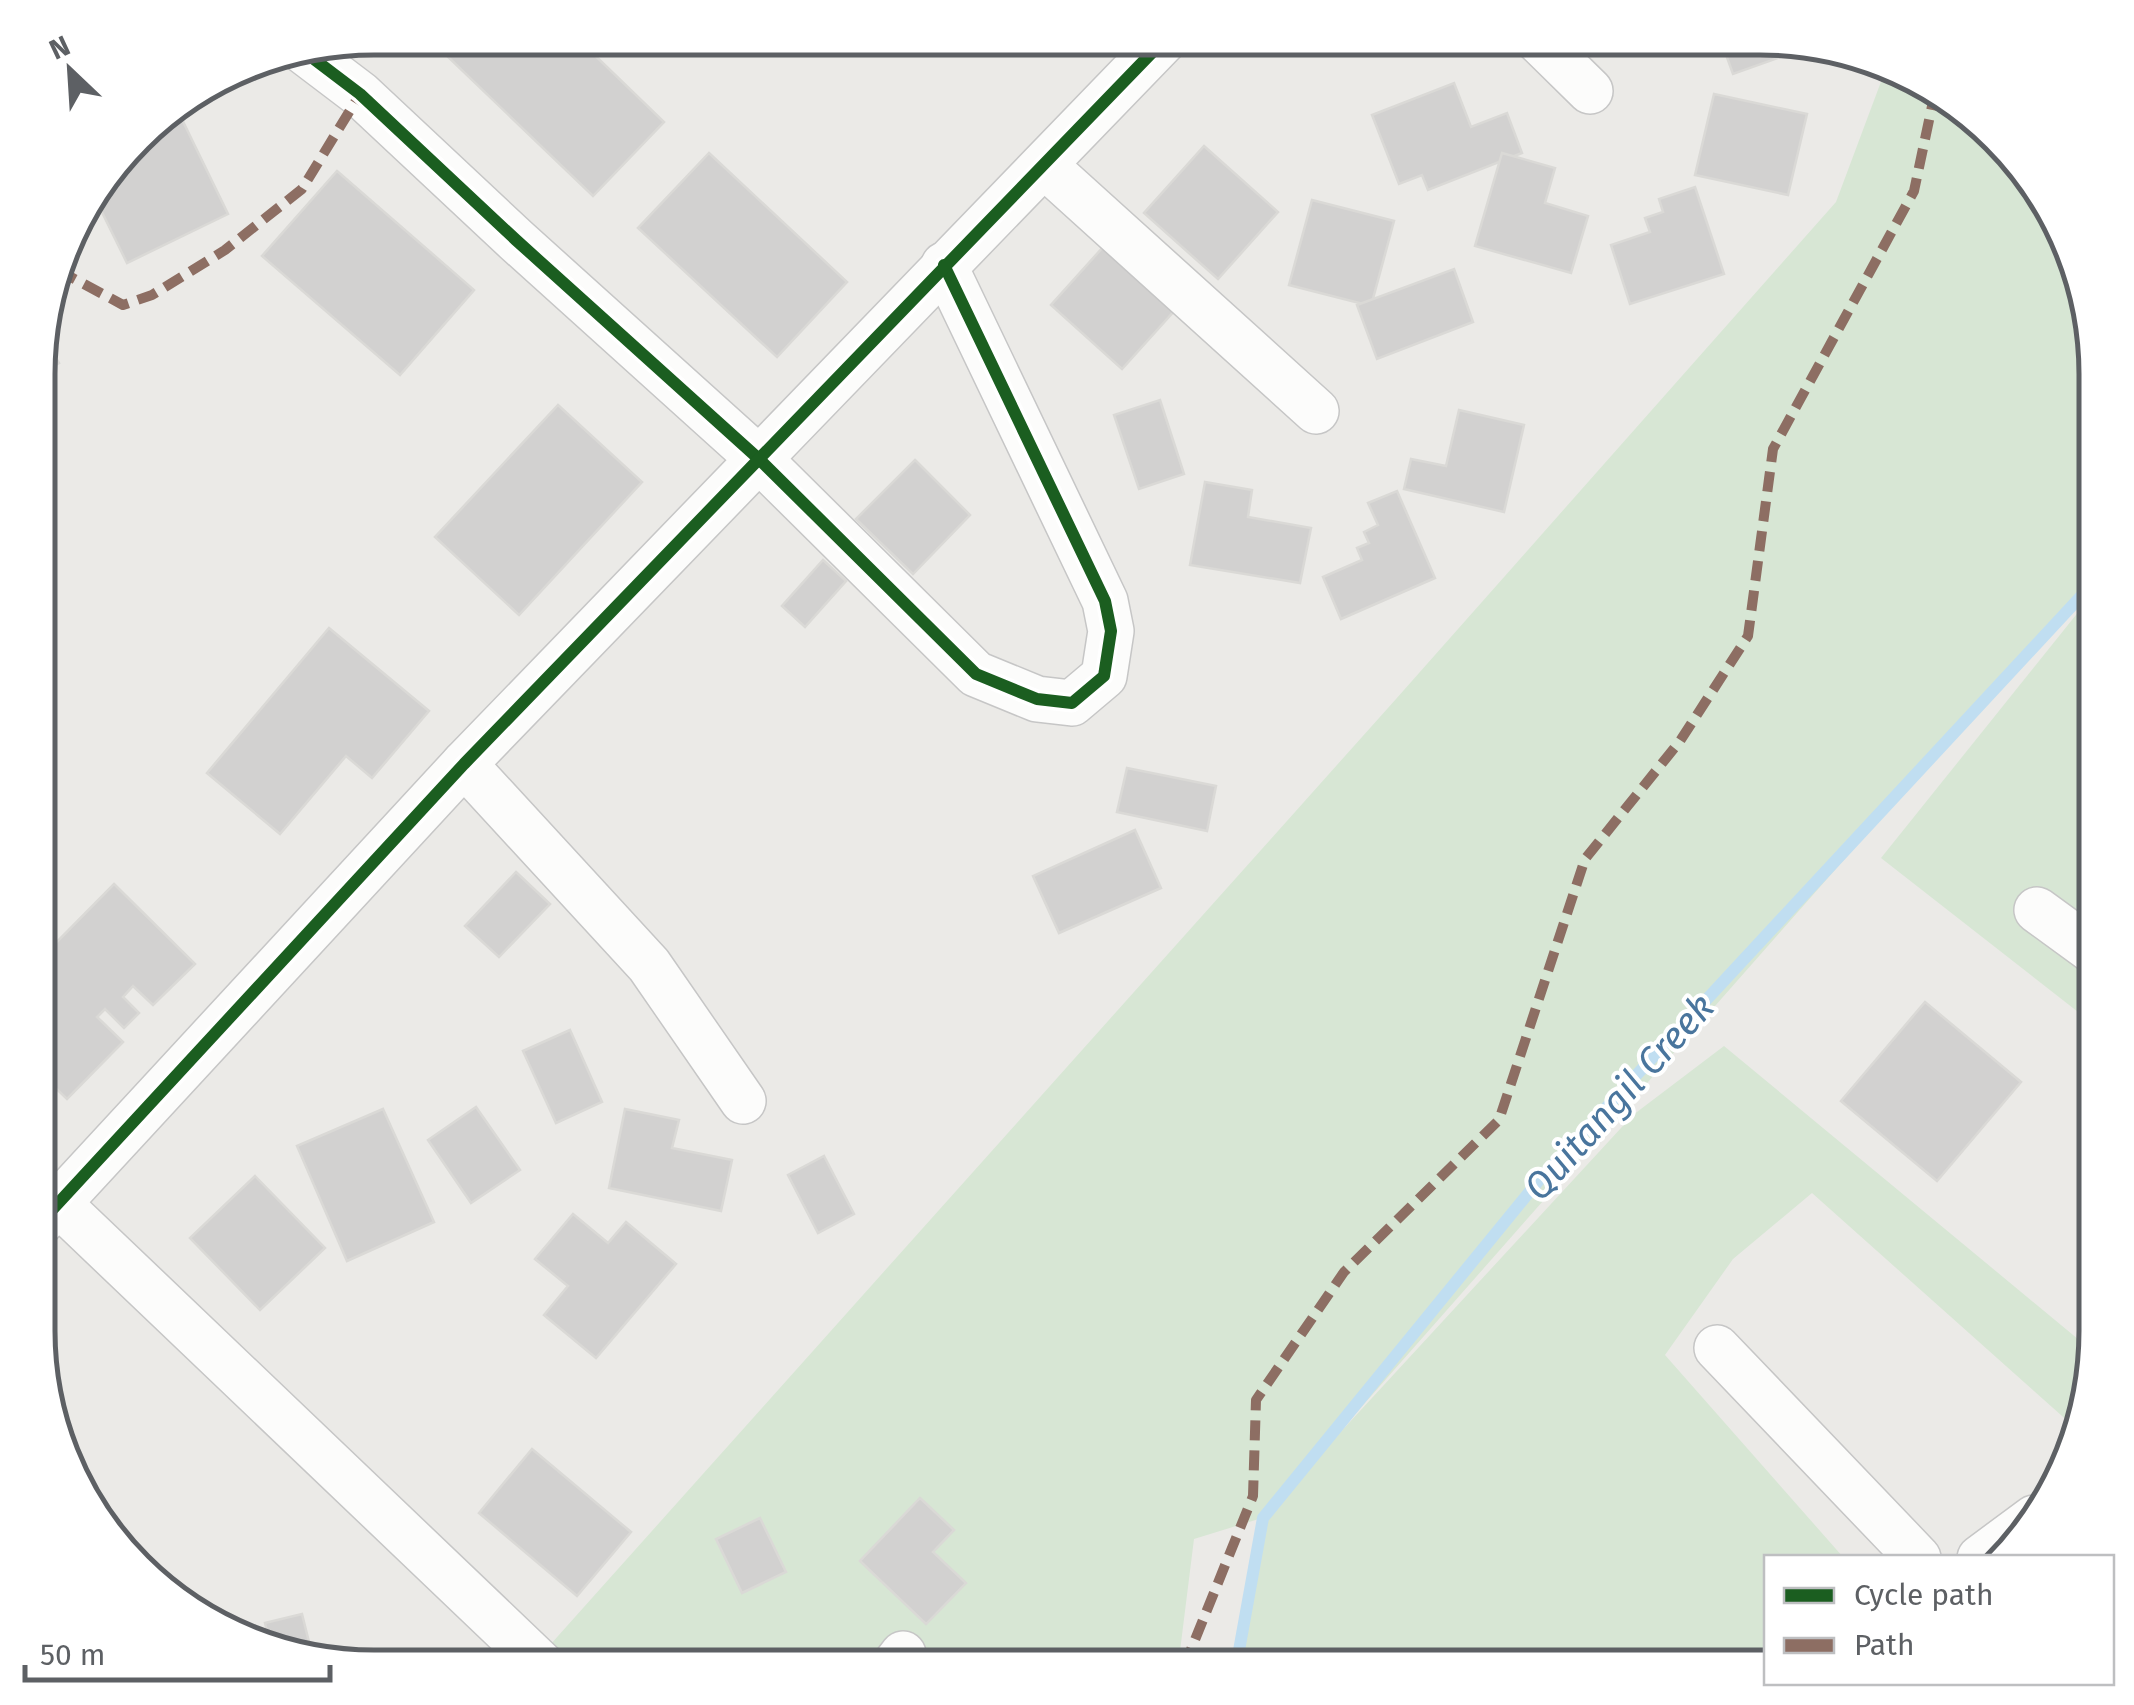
<svg xmlns="http://www.w3.org/2000/svg" width="2134" height="1705" font-family="'Fira Sans',sans-serif">
<style>
.green{fill:#d7e6d4}
.lines{fill:none;stroke-linecap:round;stroke-linejoin:round}
.stream{stroke:#c0def1;stroke-width:12}
.building{fill:#d2d1d0;stroke:#dad9d6;stroke-width:2.5}
.minor-casing{stroke:#c6c6c6;stroke-width:48}
.minor{stroke:#fcfcfb;stroke-width:45}
.quiet{stroke:#8d6e63;stroke-width:10;stroke-dasharray:20 10;stroke-linecap:butt}
.cycleway-casing{stroke:#fff;stroke-width:19}
.cycleway{stroke:#1b5e20;stroke-width:12}
.labels{text-anchor:middle;stroke-width:8;stroke-linejoin:round;paint-order:stroke}
.water-label{font-size:38px;font-style:italic;fill:#49759d;stroke:#fff}
.rim{fill:none;stroke:#5d6064;stroke-width:5}
</style>
<rect width="100%" height="100%" fill="#ebeae7"/>
<g class="green">
<polygon points="1888,63 1982,121 2071,245 2096,373 2096,574 1312,1463 1633,1115 1724,1046 2096,1354 2080,1420 2071,1424 1812,1193 1733,1259 1665,1355 1843,1557 1766,1558 1766,1666 1236,1667 1262,1518 1194,1539 1178,1667 574,1667 550,1645 1396,699 1836,202"/>
<polygon points="2096,590 2096,1026 1881,858"/>
</g>
<g class="lines">
<polyline class="stream" points="1236,1667 1263,1518 1540,1179 2096,580"/>
</g>
<g class="building">
<polygon points="461,38 577,38 664,122 593,196 445,54"/>
<polygon points="1720,38 1783,39 1789,54 1733,74"/>
<polygon points="1454,83 1471,127 1507,113 1522,153 1428,190 1422,175 1399,184 1372,115"/>
<polygon points="1714,94 1807,114 1788,195 1695,175"/>
<polygon points="176,107 228,214 127,263 93,194 153,121"/>
<polygon points="1204,146 1278,212 1218,279 1144,213"/>
<polygon points="709,153 847,282 777,357 638,228"/>
<polygon points="1502,153 1555,168 1545,203 1588,216 1571,273 1475,246"/>
<polygon points="337,171 474,290 400,375 262,256"/>
<polygon points="1695,187 1724,274 1630,304 1611,245 1650,232 1645,218 1663,212 1659,199"/>
<polygon points="1312,200 1394,221 1371,306 1289,285"/>
<polygon points="1104,246 1175,310 1122,369 1051,305"/>
<polygon points="1454,269 1473,322 1377,359 1357,305"/>
<polygon points="40,331 59,363 40,374"/>
<polygon points="1160,400 1184,474 1139,489 1114,415"/>
<polygon points="558,405 642,482 519,615 435,537"/>
<polygon points="1459,410 1524,425 1504,512 1404,489 1411,459 1446,466"/>
<polygon points="915,460 970,515 913,574 856,519"/>
<polygon points="1205,482 1252,490 1248,517 1311,528 1300,583 1190,565"/>
<polygon points="1397,491 1435,578 1341,619 1323,577 1362,560 1357,548 1369,543 1364,532 1378,525 1368,503"/>
<polygon points="823,560 846,581 805,627 782,606"/>
<polygon points="329,628 429,711 372,778 346,756 280,834 207,773"/>
<polygon points="1127,768 1216,786 1207,831 1117,812"/>
<polygon points="1135,830 1161,888 1059,933 1033,876"/>
<polygon points="516,872 550,904 499,957 465,926"/>
<polygon points="114,884 195,964 153,1005 133,986 123,997 139,1013 124,1028 105,1009 97,1017 123,1042 67,1099 39,1072 39,960"/>
<polygon points="1925,1002 2021,1082 1937,1181 1841,1101"/>
<polygon points="570,1030 602,1102 556,1123 523,1051"/>
<polygon points="476,1107 520,1170 471,1203 428,1140"/>
<polygon points="383,1109 434,1222 347,1261 297,1146"/>
<polygon points="625,1109 679,1120 672,1148 732,1160 721,1211 609,1188"/>
<polygon points="824,1156 854,1214 818,1233 788,1175"/>
<polygon points="255,1176 325,1248 260,1310 190,1238"/>
<polygon points="573,1214 608,1243 626,1222 676,1264 596,1358 544,1315 568,1286 535,1259"/>
<polygon points="532,1449 631,1532 577,1596 479,1513"/>
<polygon points="920,1498 954,1530 933,1552 966,1583 926,1624 860,1561"/>
<polygon points="760,1518 786,1572 742,1593 716,1539"/>
<polygon points="302,1614 313,1658 271,1648 265,1623"/>
</g>
<g class="lines">
<defs>
<g id="minor">
<polyline points="1536,38 1590,91"/>
<polyline points="302,50 360,94 516,240 760,460 976,674 1037,699 1072,703 1104,676 1111,631 1105,601 944,265"/>
<polyline points="1044,165 1316,411"/>
<polyline points="464,764 649,965 743,1101"/>
<polyline points="2037,910 2096,953"/>
<polyline points="39,1185 544,1667"/>
<polyline points="39,1224 464,764 1166,38"/>
<polyline points="1717,1348 1918,1558"/>
<polyline points="1980,1558 2034,1518"/>
<polyline points="893,1667 903,1654"/>
</g>
</defs>
<use href="#minor" class="minor-casing"/>
<use href="#minor" class="minor"/>
<g class="quiet">
<polyline points="62,265 69,276 123,305 152,295 225,250 302,189 360,94"/>
<polyline points="1184,1667 1253,1496 1256,1400 1344,1272 1499,1120 1585,859 1680,741 1748,636 1773,449 1914,191 1935,92"/>
</g>
<defs>
<g id="cycleway">
<polyline points="302,50 360,94 516,240 760,460 976,674 1037,699 1072,703 1104,676 1111,631 1105,601 944,265"/>
<polyline points="39,1224 464,764 1166,38"/>
</g>
</defs>
<use href="#cycleway" class="cycleway-casing"/>
<use href="#cycleway" class="cycleway"/>
</g>
<g class="labels">
<g class="water-label">
<text transform="translate(1619 1097) rotate(-48)" y="13">Quitangil Creek</text>
</g>
</g>
<path d="M0 0H2134V1705H0ZM374 55H1760A319 319 0 0 1 2079 374V1331A319 319 0 0 1 1760 1650H374A319 319 0 0 1 55 1331V374A319 319 0 0 1 374 55Z" fill="#fff" fill-rule="evenodd"/>
<path class="rim" d="M374 55H1760A319 319 0 0 1 2079 374V1331A319 319 0 0 1 1760 1650H374A319 319 0 0 1 55 1331V374A319 319 0 0 1 374 55Z"/>
<rect x="1764" y="1555" width="350" height="130" fill="#ffffff" stroke="#bebfc1" stroke-width="2.5"/>
<rect x="1784" y="1588" width="50" height="15" fill="#1b5e20" stroke="#bebfc1" stroke-width="2.5"/>
<text x="1854" y="1605" font-size="30" fill="#5d6064">Cycle path</text>
<rect x="1784" y="1638" width="50" height="15" fill="#8d6e63" stroke="#bebfc1" stroke-width="2.5"/>
<text x="1854" y="1655" font-size="30" fill="#5d6064">Path</text>
<g transform="translate(70 70) rotate(335)" stroke="#ffffff" stroke-width="8" paint-order="stroke">
<path d="M0-8L18 38L0 25L-18 38Z" fill="#5d6064"/>
<text y="-15" font-size="28" font-weight="bold" text-anchor="middle" fill="#5d6064">N</text>
</g>
<path d="M25 1665v15h305v-15" fill="none" stroke="#5d6064" stroke-width="5"/>
<text x="40" y="1665" font-size="30" fill="#5d6064" stroke="#ffffff" stroke-width="8" paint-order="stroke">50 m</text>
</svg>
